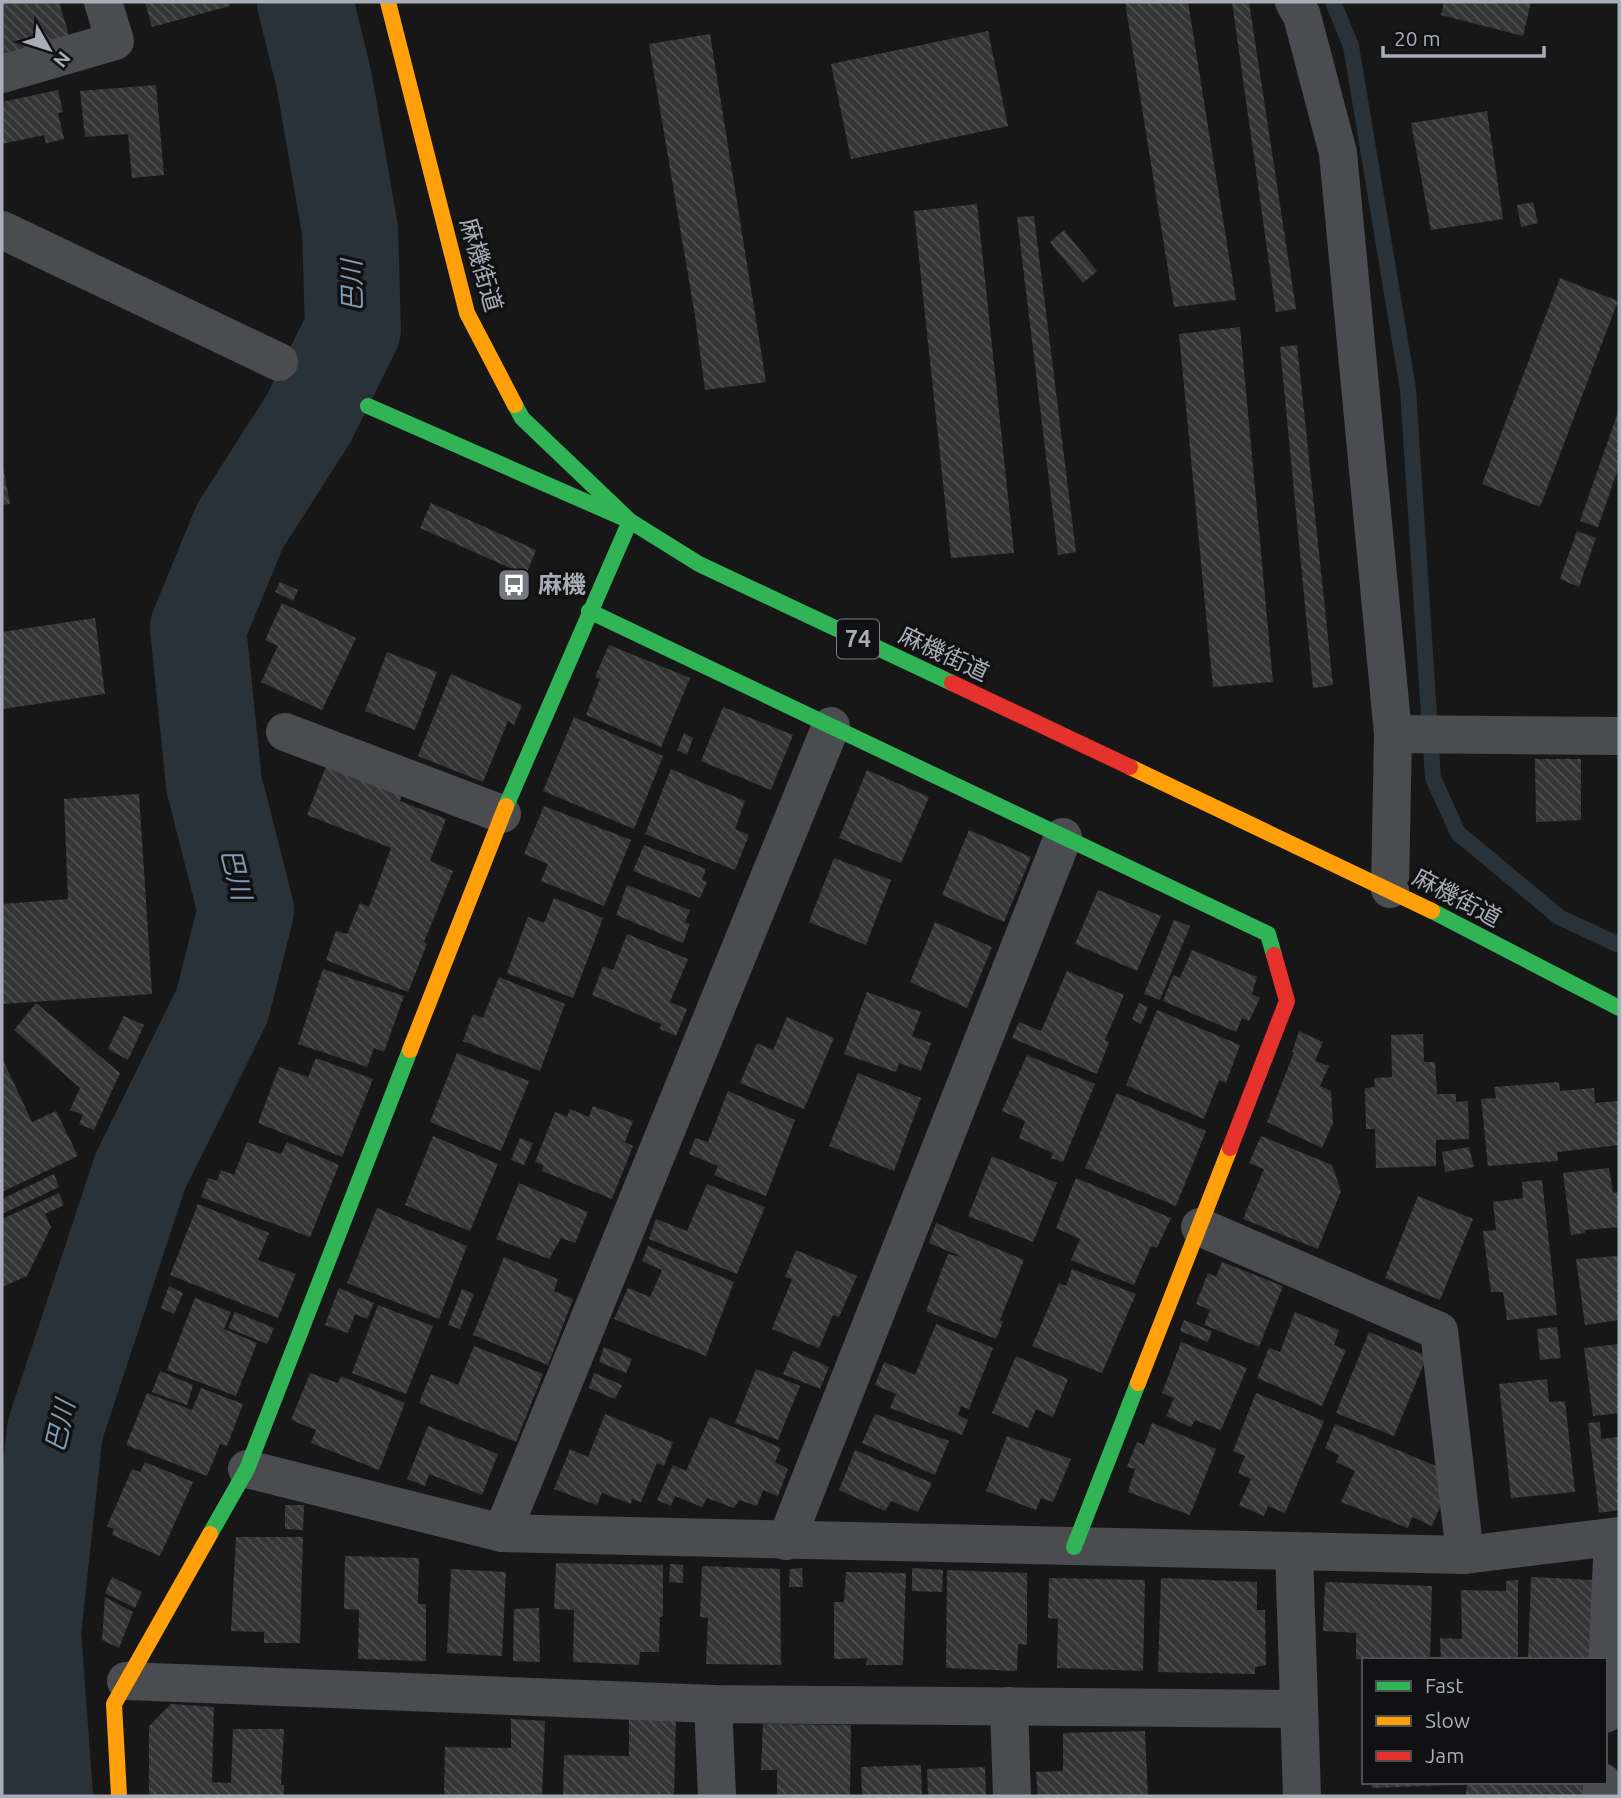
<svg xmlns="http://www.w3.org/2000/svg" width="1621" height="1798" font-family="Ubuntu,'Noto Sans JP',sans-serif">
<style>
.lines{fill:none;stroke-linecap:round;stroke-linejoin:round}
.stream{stroke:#2a3239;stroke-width:16}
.river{stroke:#2a3239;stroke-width:96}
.building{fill:url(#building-back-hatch)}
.street{stroke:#4b4c50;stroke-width:38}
.fast{stroke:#30b455;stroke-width:16}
.slow{stroke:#ff9f0a;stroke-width:16}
.jam{stroke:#e5322d;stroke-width:16}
.labels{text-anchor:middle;stroke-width:7;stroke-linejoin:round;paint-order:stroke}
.shield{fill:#111113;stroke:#7b7e86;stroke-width:2}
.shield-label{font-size:23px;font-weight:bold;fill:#a8adb8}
.street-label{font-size:24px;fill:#a8adb8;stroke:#111113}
.poi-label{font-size:24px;font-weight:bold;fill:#a8adb8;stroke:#111113;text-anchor:start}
.water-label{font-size:26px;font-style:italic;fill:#7f9bb3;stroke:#111113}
</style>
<defs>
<pattern id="building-back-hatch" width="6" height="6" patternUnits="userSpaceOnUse" patternTransform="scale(1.75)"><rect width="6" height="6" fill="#353536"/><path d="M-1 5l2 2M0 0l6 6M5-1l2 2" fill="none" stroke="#4f5051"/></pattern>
</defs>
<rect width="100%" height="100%" fill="#171717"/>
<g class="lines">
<polyline class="stream" points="1333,2 1351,46 1408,389 1433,778 1458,833 1559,917 1619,945"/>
<polyline class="river" points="45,1796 33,1632 55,1430 140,1172 222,1006 246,910 214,784 198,628 240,526 309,418 353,329 350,230 324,80 305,2"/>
</g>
<g class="building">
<polygon points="2,2 59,2 70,38 2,59"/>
<polygon points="145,2 229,2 230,6 152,27"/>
<polygon points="1125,2 1188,2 1236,300 1174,307"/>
<polygon points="1232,2 1249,2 1296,309 1276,312"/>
<polygon points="1444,2 1531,2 1523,36 1441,15"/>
<polygon points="988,31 1008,126 851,159 831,64"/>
<polygon points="710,34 766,382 705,390 695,316 649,44"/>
<polygon points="156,85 164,175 132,178 128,134 85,137 80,91"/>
<polygon points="58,90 63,112 58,113 64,139 46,143 44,135 2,144 2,102"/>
<polygon points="1487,111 1503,219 1431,230 1411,123"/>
<polygon points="1533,202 1538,223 1521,227 1517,205"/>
<polygon points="977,204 1014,553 951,558 914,211"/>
<polygon points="1034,216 1076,552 1058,555 1017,217"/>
<polygon points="1064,230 1097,271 1083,283 1050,242"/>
<polygon points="1560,278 1618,301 1540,507 1482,484"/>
<polygon points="1240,327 1273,682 1213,687 1179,334"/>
<polygon points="1297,345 1333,685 1313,688 1280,347"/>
<polygon points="1619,409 1619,466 1598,527 1580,521"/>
<polygon points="2,461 10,504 2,505"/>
<polygon points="431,503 536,550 526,575 420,528"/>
<polygon points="1577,531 1596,538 1579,587 1560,579"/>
<polygon points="280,582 298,590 293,601 275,592"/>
<polygon points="282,603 356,638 322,710 261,682 278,646 265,640"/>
<polygon points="95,618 105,694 2,709 2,632"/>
<polygon points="609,645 690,678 661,747 586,715 600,679 595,677"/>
<polygon points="387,652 437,672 415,730 365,711"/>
<polygon points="451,674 522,705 514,725 508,721 483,782 418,756"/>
<polygon points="723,707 793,735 771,790 701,761"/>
<polygon points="574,717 663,756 634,829 543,791"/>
<polygon points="684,733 693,738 687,755 677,750"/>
<polygon points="1535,759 1581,759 1581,820 1536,822"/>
<polygon points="326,766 402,795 400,801 446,819 430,861 453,871 424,942 427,944 408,992 326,960 336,931 347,934 360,903 369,907 391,848 307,815"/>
<polygon points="671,769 745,801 735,829 749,835 735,870 645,834"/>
<polygon points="867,770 929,797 901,863 839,838"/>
<polygon points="139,794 152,994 2,1004 2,904 68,899 64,799"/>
<polygon points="544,806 631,840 604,906 541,881 548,864 524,854"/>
<polygon points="969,830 1031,857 1004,922 942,895"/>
<polygon points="644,845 706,869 702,880 707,882 700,898 633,871"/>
<polygon points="834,858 891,880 866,945 809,922"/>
<polygon points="627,885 690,910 685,922 690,924 683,943 616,915"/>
<polygon points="1098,890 1161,916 1137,971 1075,944"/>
<polygon points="554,898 603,918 573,998 507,973 528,917 544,923"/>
<polygon points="1174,920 1190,926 1160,1000 1144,994"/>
<polygon points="935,922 992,947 967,1008 910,982"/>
<polygon points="627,934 688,959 670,1002 687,1009 676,1036 660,1029 661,1024 592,995 603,966 613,970"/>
<polygon points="1192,950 1257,977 1252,994 1260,998 1249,1021 1242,1018 1236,1032 1163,1001 1173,975 1180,978"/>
<polygon points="323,969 404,996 384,1052 374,1048 367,1067 298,1044"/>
<polygon points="1067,971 1124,995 1105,1040 1109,1042 1097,1074 1012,1038 1019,1022 1041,1031"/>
<polygon points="499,977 565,1004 540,1071 463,1041 473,1014 483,1018"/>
<polygon points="867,992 921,1012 912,1036 931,1043 921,1071 899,1063 896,1072 844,1054"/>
<polygon points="36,1003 120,1073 94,1130 79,1124 83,1115 70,1110 80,1088 14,1030"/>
<polygon points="1139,1003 1148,1007 1141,1024 1132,1019"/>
<polygon points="1157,1010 1240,1045 1226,1083 1219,1080 1204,1119 1126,1085"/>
<polygon points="124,1016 144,1025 128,1060 108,1049"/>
<polygon points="787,1017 834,1038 804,1109 740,1083 757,1043 773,1050"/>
<polygon points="1299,1031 1323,1042 1315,1061 1329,1066 1320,1086 1331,1091 1333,1123 1322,1148 1267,1122 1294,1052 1292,1052"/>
<polygon points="1423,1034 1424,1062 1435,1062 1437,1094 1456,1094 1456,1102 1468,1101 1469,1139 1436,1140 1436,1166 1376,1168 1375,1129 1366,1129 1365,1088 1375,1087 1374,1078 1392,1077 1391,1035"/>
<polygon points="457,1053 529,1081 501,1151 430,1122"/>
<polygon points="1027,1055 1095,1084 1063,1162 1051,1158 1053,1153 1019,1138 1025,1121 1002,1111"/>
<polygon points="2,1058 32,1122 56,1111 78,1156 2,1192"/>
<polygon points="316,1058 373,1079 342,1157 258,1123 279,1067 308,1077"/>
<polygon points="858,1073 921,1098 894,1171 829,1146"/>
<polygon points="1559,1082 1560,1091 1594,1088 1595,1103 1619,1101 1619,1145 1557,1152 1558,1161 1488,1166 1481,1099 1496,1098 1494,1087"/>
<polygon points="728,1091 795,1120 766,1196 714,1175 718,1166 689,1154 695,1138 708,1142"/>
<polygon points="1117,1093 1206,1131 1176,1206 1085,1168"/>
<polygon points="593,1106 633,1121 625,1142 633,1146 612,1199 542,1171 543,1165 535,1162 555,1112 567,1117 570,1109 589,1117"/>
<polygon points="433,1136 498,1164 470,1231 405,1205"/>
<polygon points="1261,1136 1332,1165 1341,1191 1318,1249 1243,1219 1264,1169 1249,1163"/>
<polygon points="520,1138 533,1143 524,1165 511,1160"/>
<polygon points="247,1142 281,1154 287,1142 339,1165 310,1237 201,1197 208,1178 217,1181 221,1170 234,1175"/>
<polygon points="1469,1147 1474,1167 1445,1172 1442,1152"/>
<polygon points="992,1156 1057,1183 1033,1242 968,1216"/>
<polygon points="1609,1168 1613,1193 1619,1192 1619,1227 1585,1230 1585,1233 1571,1235 1563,1173"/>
<polygon points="54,1174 59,1187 2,1214 2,1199"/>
<polygon points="1076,1178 1171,1218 1157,1248 1151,1246 1134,1285 1071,1260 1080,1239 1056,1228"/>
<polygon points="1542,1180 1557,1315 1507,1320 1503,1292 1491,1292 1483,1231 1496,1230 1493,1202 1523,1198 1522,1182"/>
<polygon points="519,1183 588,1212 575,1243 561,1238 549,1259 496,1239"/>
<polygon points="707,1184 765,1207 737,1274 649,1239 656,1219 687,1231"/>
<polygon points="59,1193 64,1205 45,1214 51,1227 27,1276 2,1287 2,1219"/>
<polygon points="1418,1196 1473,1219 1440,1300 1385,1278"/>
<polygon points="198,1204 269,1233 258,1260 296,1274 278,1318 170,1275"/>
<polygon points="377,1208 467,1246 439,1319 347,1283"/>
<polygon points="936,1223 1024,1260 1000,1320 1003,1322 996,1339 926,1311 948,1254 962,1257 929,1243"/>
<polygon points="648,1246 734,1282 706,1356 614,1319 628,1288 650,1297 662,1270 642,1261"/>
<polygon points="796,1250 857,1276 839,1317 833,1315 819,1348 772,1329 792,1279 785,1277"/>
<polygon points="1619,1256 1619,1320 1585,1325 1576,1259"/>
<polygon points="504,1257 558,1279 554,1291 573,1299 548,1365 473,1335"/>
<polygon points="1222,1262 1283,1286 1259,1347 1204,1325 1210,1310 1196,1304 1208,1273 1216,1277"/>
<polygon points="1072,1269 1136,1294 1102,1373 1032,1346 1059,1283 1066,1286"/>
<polygon points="169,1286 183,1293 174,1314 161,1308"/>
<polygon points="339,1288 374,1303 367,1319 355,1314 348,1333 325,1325"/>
<polygon points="462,1289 474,1294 460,1329 448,1325"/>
<polygon points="195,1298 231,1312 224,1329 257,1343 236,1396 167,1370"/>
<polygon points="378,1305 433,1326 406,1394 352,1373"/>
<polygon points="235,1312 274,1328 267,1344 228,1328"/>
<polygon points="1295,1312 1339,1330 1334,1345 1346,1350 1322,1406 1257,1378 1269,1348 1280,1352"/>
<polygon points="1184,1320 1212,1331 1208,1342 1180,1331"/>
<polygon points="936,1324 993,1348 969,1409 961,1406 958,1415 968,1420 962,1435 890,1408 896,1394 875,1385 884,1362 915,1375"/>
<polygon points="1557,1327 1561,1358 1540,1360 1537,1329"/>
<polygon points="1369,1332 1427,1356 1394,1436 1336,1413"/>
<polygon points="1181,1342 1247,1368 1221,1430 1195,1420 1191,1427 1166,1416 1174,1398 1162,1393"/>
<polygon points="1619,1344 1619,1413 1593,1416 1584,1348"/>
<polygon points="474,1346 543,1374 516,1442 419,1403 431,1374 458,1385"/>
<polygon points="604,1347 632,1359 626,1373 599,1362"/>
<polygon points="793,1351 829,1367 820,1389 783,1374"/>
<polygon points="1016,1356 1068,1379 1053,1417 1036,1409 1028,1428 992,1413"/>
<polygon points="756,1369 800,1386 778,1440 735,1423"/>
<polygon points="160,1371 193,1385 187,1405 152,1392"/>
<polygon points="310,1373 338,1383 341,1376 405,1403 379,1470 311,1443 316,1430 291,1420"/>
<polygon points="594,1373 622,1385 615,1399 589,1388"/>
<polygon points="1547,1379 1549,1402 1565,1401 1575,1492 1511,1498 1499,1384"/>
<polygon points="201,1388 243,1404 227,1446 220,1444 207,1476 126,1445 147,1393 192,1410"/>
<polygon points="1256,1393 1324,1421 1285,1513 1268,1506 1264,1516 1239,1505 1251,1479 1238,1473 1245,1456 1233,1451"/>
<polygon points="605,1414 673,1442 664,1466 657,1463 641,1502 632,1499 631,1504 602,1493 597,1505 554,1489 570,1449 588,1457"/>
<polygon points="875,1414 949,1441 935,1475 862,1443"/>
<polygon points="710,1417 781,1448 775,1462 788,1469 778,1496 763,1490 757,1506 739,1500 734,1508 707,1498 702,1507 675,1496 671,1506 657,1500 673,1465 686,1471"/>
<polygon points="1600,1422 1601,1439 1619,1437 1619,1510 1599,1513 1588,1423"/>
<polygon points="1152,1423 1216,1449 1190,1515 1128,1492 1135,1469 1127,1467 1137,1442 1144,1445"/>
<polygon points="1335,1424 1436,1466 1441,1505 1432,1526 1412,1517 1408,1528 1341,1502 1355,1471 1336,1462 1339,1455 1325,1448"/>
<polygon points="428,1426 498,1454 482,1495 429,1474 425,1486 407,1479"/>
<polygon points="1007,1436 1071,1459 1053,1502 1041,1498 1036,1510 986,1491"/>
<polygon points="855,1450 932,1483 918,1512 891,1501 885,1511 839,1490"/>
<polygon points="145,1462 193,1482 160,1556 112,1535 114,1529 107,1526 132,1469 140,1472"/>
<polygon points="285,1505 304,1505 303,1530 285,1529"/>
<polygon points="236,1537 303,1537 300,1643 264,1643 264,1632 231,1631"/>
<polygon points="345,1556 419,1558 418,1604 426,1604 426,1661 358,1659 359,1610 344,1609"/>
<polygon points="556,1563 663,1565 663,1616 660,1617 659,1652 640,1652 639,1665 573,1662 574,1610 554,1609"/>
<polygon points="670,1564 683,1565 683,1583 669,1582"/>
<polygon points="702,1566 780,1569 781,1665 706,1664 708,1618 700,1617"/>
<polygon points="802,1568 803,1587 789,1587 790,1569"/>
<polygon points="912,1568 943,1570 942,1592 912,1591"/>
<polygon points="451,1569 506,1572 502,1656 447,1653"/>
<polygon points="947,1570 1027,1573 1027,1645 1018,1644 1017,1671 946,1668"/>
<polygon points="846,1572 906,1573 903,1665 866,1665 867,1658 834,1659 834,1602 844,1602"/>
<polygon points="112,1577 142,1592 135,1608 105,1593"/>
<polygon points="1531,1577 1594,1580 1592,1660 1528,1660"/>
<polygon points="1049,1578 1145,1580 1143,1671 1057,1668 1058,1619 1048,1618"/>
<polygon points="1161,1578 1257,1582 1257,1610 1265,1610 1266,1665 1255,1667 1255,1674 1158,1672"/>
<polygon points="1518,1580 1518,1660 1441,1660 1440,1638 1462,1639 1461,1590 1506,1591 1506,1581"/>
<polygon points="1325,1582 1432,1586 1430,1660 1356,1659 1356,1633 1323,1631"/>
<polygon points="105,1597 133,1612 119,1648 102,1640"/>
<polygon points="539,1608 540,1662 513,1661 514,1609"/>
<polygon points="171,1704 214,1707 212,1782 231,1783 233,1729 284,1729 281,1785 284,1785 284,1796 149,1796 149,1726"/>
<polygon points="511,1719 545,1721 542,1796 444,1796 445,1747 511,1748"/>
<polygon points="629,1719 676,1720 674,1796 563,1796 564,1755 629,1756"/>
<polygon points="763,1724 851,1725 850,1796 777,1796 777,1770 761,1770"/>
<polygon points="1145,1731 1148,1796 1038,1796 1036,1772 1063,1771 1063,1733"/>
<polygon points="921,1765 922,1796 862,1796 861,1767"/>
<polygon points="985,1767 986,1796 928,1796 927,1769"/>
<polygon points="1371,1782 1451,1782 1451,1785 1372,1788"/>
<polygon points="1467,1782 1570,1782 1585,1784 1584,1796 1466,1796"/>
</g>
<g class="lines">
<g class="street">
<polyline points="1294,2 1302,16 1338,153 1393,734 1390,889"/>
<polyline points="2,74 115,41 103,2"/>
<polyline points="2,230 279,362"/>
<polyline points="285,732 502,814"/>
<polyline points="1393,734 1619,736"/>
<polyline points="1200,1227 1439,1331 1465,1555"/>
<polyline points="247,1469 502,1533 1465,1555 1619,1536"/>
<polyline points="502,1533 831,726"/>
<polyline points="786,1541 1063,837"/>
<polyline points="1294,1551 1302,1796"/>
<polyline points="126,1681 713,1704 1299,1709"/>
<polyline points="713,1704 717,1796"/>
<polyline points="1009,1706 1012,1796"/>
<polyline points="1605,1714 1613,1537"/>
<polyline points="1602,1796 1602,1782"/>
</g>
<g class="fast">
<polyline points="515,405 522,418 630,521 699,564 952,683"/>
<polyline points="368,406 630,521 506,806"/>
<polyline points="589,611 1268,934 1274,955"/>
<polyline points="1432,911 1619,1008"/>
<polyline points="210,1534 247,1469 410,1050"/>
<polyline points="1074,1547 1138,1383"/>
</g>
<g class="slow">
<polyline points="388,2 467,313 515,405"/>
<polyline points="1130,767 1432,911"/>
<polyline points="410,1050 506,806"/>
<polyline points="1138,1383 1230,1148"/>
<polyline points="119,1796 114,1704 210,1534"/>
</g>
<g class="jam">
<polyline points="952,683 1130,767"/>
<polyline points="1230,1148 1287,1001 1274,955"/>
</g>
</g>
<defs>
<symbol id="bus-square" viewBox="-11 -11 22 22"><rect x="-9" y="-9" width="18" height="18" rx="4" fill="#757880" stroke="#111113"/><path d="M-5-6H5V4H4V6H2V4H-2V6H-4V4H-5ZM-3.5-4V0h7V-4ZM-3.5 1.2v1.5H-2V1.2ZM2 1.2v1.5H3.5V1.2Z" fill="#fff"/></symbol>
</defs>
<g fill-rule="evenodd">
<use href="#bus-square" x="495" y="566" width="38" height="38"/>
</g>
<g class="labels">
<rect class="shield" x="837" y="619.5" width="42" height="39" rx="5"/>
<g class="shield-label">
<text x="858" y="647">74</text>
</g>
<g class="street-label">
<text transform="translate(481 265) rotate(74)" y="8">麻機街道</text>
<text transform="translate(944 654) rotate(25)" y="8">麻機街道</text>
<text transform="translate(1457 898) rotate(28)" y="8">麻機街道</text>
</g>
<g class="poi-label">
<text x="538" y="593">麻機</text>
</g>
<g class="water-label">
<text transform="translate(352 286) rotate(-91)" y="9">巴川</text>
<text transform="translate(236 874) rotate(76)" y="9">巴川</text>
<text transform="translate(60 1426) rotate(-77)" y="9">巴川</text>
</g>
</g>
<rect width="1621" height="1798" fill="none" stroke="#a8adb8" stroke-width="7"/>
<rect x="1362" y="1658" width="245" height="126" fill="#111113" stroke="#4d4f55" stroke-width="2"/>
<rect x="1376" y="1681" width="35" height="10" fill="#30b455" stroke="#4d4f55" stroke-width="2"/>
<text x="1425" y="1693" font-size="21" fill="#a8adb8">Fast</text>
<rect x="1376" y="1716" width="35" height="10" fill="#ff9f0a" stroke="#4d4f55" stroke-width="2"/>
<text x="1425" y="1728" font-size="21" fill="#a8adb8">Slow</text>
<rect x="1376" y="1751" width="35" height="10" fill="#e5322d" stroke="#4d4f55" stroke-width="2"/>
<text x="1425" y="1763" font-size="21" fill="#a8adb8">Jam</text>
<g transform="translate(49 49) rotate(129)" stroke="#111113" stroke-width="5" paint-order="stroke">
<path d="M0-5L12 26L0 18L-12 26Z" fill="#a8adb8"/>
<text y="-10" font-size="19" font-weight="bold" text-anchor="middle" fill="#a8adb8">N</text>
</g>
<path d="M1383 46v10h161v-10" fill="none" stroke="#a8adb8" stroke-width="3.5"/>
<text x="1394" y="46" font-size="21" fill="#a8adb8" stroke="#111113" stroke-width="5" paint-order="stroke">20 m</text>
</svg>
